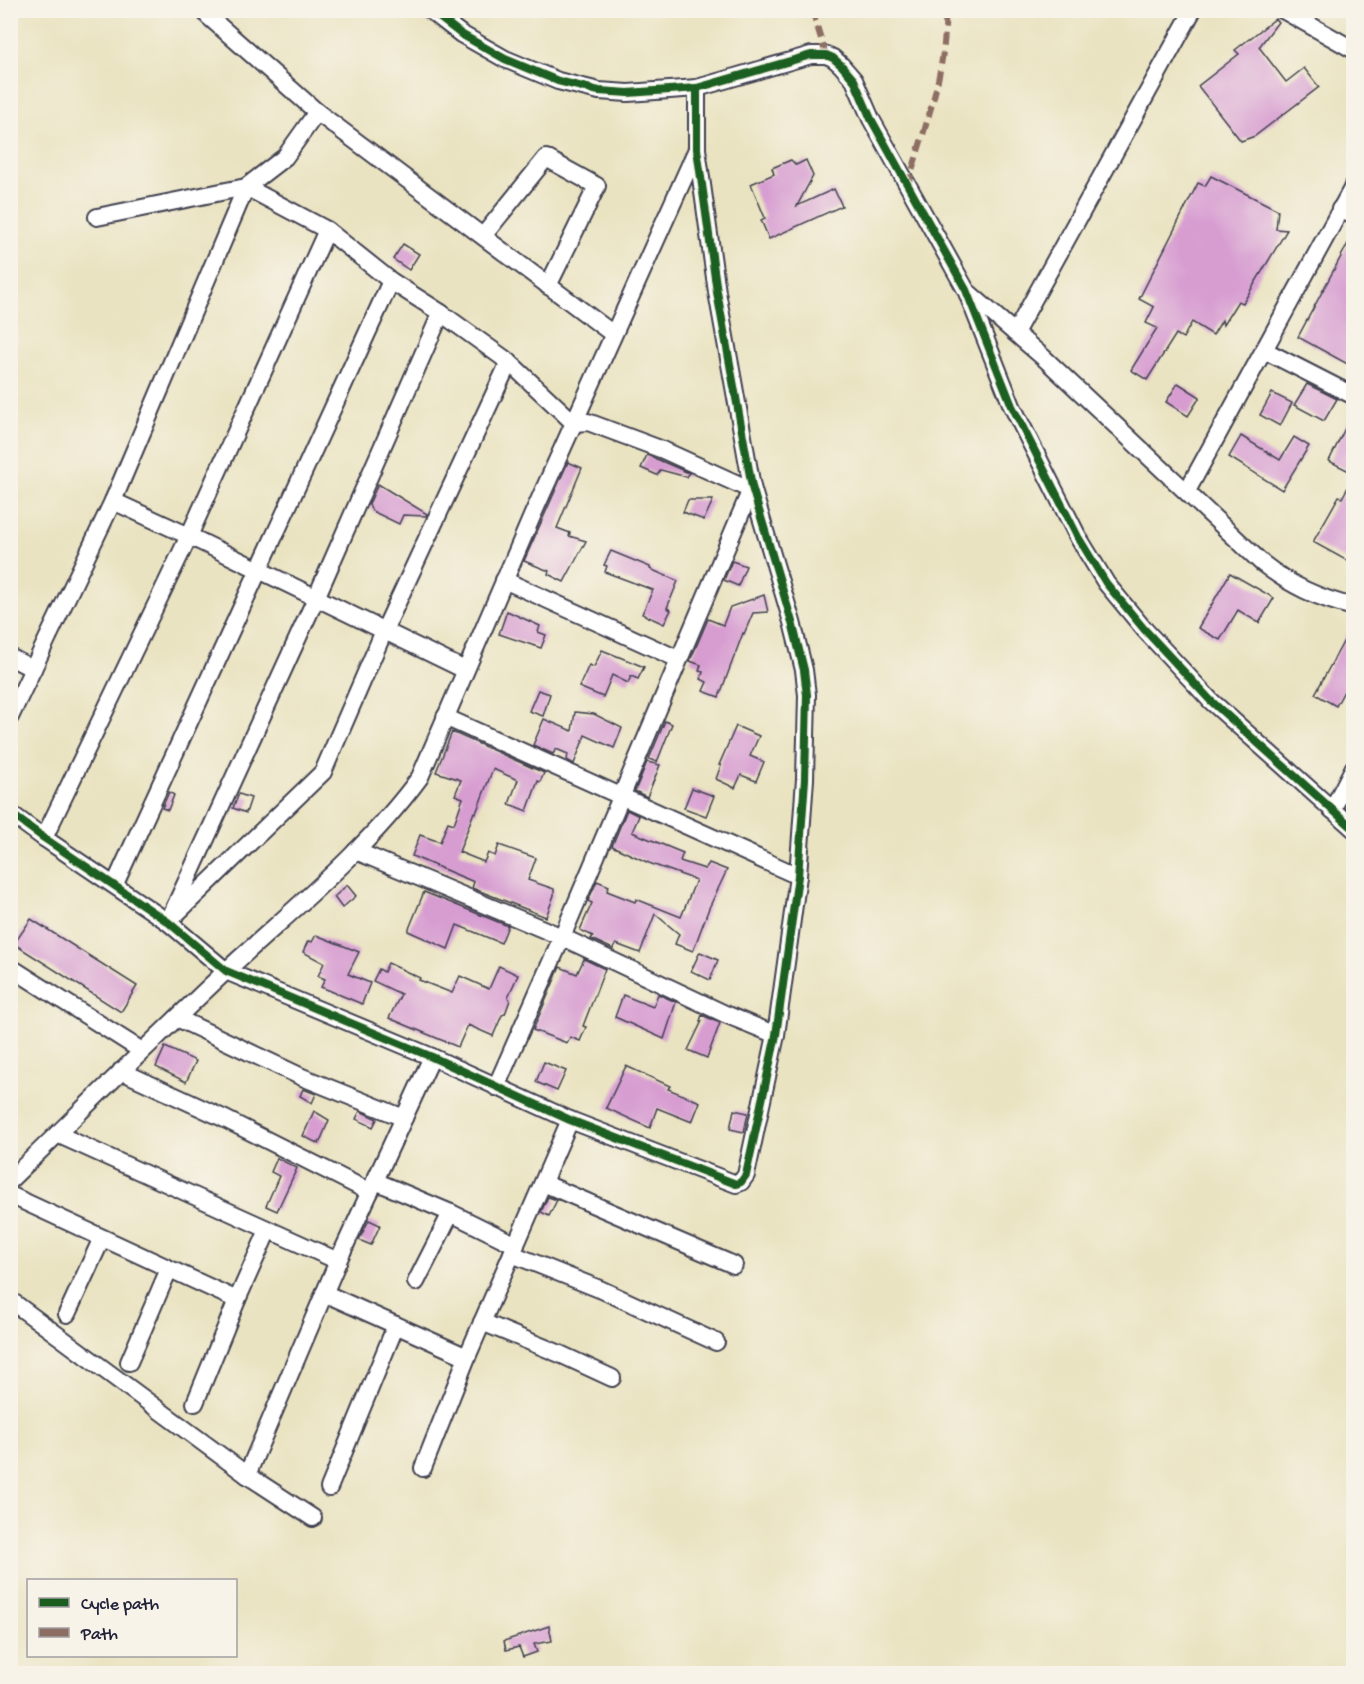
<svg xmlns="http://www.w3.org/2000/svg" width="1364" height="1684" font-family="'Gochi Hand',sans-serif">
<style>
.building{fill:#d79dd1}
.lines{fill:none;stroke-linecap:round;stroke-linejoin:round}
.minor-casing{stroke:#403f4f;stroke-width:20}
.minor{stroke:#fff;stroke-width:16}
.quiet{stroke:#8d6e63;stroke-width:6;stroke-dasharray:12 6;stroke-linecap:butt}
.cycleway-casing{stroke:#f7f3e8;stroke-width:11}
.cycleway{stroke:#1b5e20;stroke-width:8}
</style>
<rect width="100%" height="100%" fill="#f7f3e8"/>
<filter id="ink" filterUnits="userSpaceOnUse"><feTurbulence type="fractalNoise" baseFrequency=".0167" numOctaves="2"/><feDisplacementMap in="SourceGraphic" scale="12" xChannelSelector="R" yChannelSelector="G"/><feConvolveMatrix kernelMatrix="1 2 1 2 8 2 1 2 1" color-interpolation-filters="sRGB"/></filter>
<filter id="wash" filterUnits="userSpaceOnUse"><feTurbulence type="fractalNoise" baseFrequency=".008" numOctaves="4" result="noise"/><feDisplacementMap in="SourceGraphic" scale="24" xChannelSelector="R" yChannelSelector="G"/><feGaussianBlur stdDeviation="1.35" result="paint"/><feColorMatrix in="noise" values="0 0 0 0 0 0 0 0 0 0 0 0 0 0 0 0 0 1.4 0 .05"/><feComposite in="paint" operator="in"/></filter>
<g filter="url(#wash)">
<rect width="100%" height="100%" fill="#eae3c1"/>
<g id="blocks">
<g class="building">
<polygon points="1275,19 1278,22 1259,47 1286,82 1304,68 1319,87 1255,136 1241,141 1198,86 1239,54 1235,50"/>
<polygon points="791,160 796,165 806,160 813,176 797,206 834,189 842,206 769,239 761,220 765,218 751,184 774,174 772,168"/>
<polygon points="1211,176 1278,210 1276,229 1287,230 1243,303 1238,301 1223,325 1222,320 1213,335 1192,322 1183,338 1176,334 1147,380 1131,370 1157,328 1146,323 1154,307 1139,299 1198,183 1205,186"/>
<polygon points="1353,234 1353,367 1298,337"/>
<polygon points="403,244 419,254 409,270 393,259"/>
<polygon points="1178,383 1200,397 1188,416 1166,402"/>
<polygon points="1307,384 1337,399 1324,421 1294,405"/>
<polygon points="1272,393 1292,403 1280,426 1260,415"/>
<polygon points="1353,412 1353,473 1329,461"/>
<polygon points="1241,436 1280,460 1294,437 1309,446 1282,490 1229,457"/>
<polygon points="647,455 689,473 687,477 661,470 657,475 641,468"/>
<polygon points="568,462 582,468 557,528 570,533 569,536 586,541 564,582 548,574 549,571 524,561"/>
<polygon points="1353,478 1353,564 1313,542 1339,496 1342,498"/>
<polygon points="378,484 427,514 426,516 403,515 399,524 372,511 369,504"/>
<polygon points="688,500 713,500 704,520 683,512"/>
<polygon points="611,551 650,567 650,569 678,581 669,603 667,608 671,610 664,624 642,614 653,590 605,572 607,566 604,565"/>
<polygon points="732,561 746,566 738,586 724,580"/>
<polygon points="1230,573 1274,598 1259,623 1238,610 1220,640 1198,628"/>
<polygon points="764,595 768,612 753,613 744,634 743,633 719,697 703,691 707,682 701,679 703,672 699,671 701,665 690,661 708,619 723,625 730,607"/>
<polygon points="507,611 540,626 538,632 546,635 541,648 499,634"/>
<polygon points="1353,624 1353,674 1336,706 1315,694"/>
<polygon points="602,650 644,667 638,679 631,676 628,683 612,675 603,697 579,687 589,665 594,667"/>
<polygon points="538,690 550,694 543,716 529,711"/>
<polygon points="575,712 594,714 622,728 614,748 585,735 574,764 567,760 568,754 556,749 553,754 533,745 544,719 572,731"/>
<polygon points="665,721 672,724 657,762 649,759"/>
<polygon points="736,726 759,736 750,756 764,762 756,781 741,775 735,788 716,779 721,765 719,765"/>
<polygon points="452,732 544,773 540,782 538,781 527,811 509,804 518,780 493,769 476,813 474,812 459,852 484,862 488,853 495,856 499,845 536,858 528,880 554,889 554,895 546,917 472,888 474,882 412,856 420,835 440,842 448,822 454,824 463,798 455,795 461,780 436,772"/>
<polygon points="647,762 660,765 647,797 635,791"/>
<polygon points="692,788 714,796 706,816 684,808"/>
<polygon points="169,792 174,795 168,810 162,808"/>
<polygon points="239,794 251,798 246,813 233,808"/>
<polygon points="627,810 639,816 632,832 683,853 680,861 705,869 709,863 727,870 709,908 693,951 675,944 679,934 655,914 640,953 616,944 613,949 591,939 593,936 580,930 592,903 588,901 597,881 609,886 607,891 635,902 636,899 681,917 696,880 649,863 612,846"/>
<polygon points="347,885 356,896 342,908 334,897"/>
<polygon points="424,892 508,926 501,943 457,925 448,949 408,931"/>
<polygon points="31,919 137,986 121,1012 14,944"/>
<polygon points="316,935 359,952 348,974 370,983 362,1004 321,987 325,979 318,976 324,963 303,952 308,941 312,942"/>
<polygon points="700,952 718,960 710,980 691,971"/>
<polygon points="584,959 605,969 583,1026 586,1027 580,1041 570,1037 567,1043 533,1030 560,967 577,974"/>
<polygon points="388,963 420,978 419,980 452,993 460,976 489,989 499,966 518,975 508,997 510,1000 505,1014 502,1015 493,1036 468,1025 458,1047 389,1018 401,994 373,981 379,969 384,972"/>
<polygon points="658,994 676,1002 664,1039 615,1017 623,995 653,1007"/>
<polygon points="702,1015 720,1023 707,1058 688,1050 702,1021 700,1021"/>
<polygon points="165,1047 196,1061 186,1082 156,1067"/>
<polygon points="544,1062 566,1071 557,1091 536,1082"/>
<polygon points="626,1066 670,1086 668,1089 700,1102 692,1122 657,1108 650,1128 606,1108"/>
<polygon points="303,1089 316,1094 312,1103 300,1096"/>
<polygon points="734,1110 748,1113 744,1132 730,1129"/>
<polygon points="314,1111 329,1120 319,1144 303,1136"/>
<polygon points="360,1111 377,1119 373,1127 356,1119"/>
<polygon points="277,1158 297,1168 277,1211 266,1206 279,1176 271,1172"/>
<polygon points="548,1197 557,1200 549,1216 541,1212"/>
<polygon points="369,1220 380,1225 371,1245 359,1240"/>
<polygon points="549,1626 552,1641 534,1644 537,1652 523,1657 519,1647 506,1650 504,1641"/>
</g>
</g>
</g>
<g filter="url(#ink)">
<use href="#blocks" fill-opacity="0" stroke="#403f4f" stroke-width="1.5"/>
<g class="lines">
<defs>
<g id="minor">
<polyline points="430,10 461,34 505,59 558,81 599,91 628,93 697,88 811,55 826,55 833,58 841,65 854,80 871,119 966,290 1012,406 1078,537 1106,583 1144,629 1211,701 1354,829"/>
<polyline points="1283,10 1354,50"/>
<polyline points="208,16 317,112"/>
<polyline points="1340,209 1354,216"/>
<polyline points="97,217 246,187 327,230 391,281 441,313 509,362 574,423 588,422 663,450 751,490"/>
<polyline points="483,236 546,158 597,186 548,286"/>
<path d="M969,293l75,65 218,205c29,23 56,35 92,44"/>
<polyline points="1015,333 1193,10"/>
<polyline points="1264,350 1354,396"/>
<polyline points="1187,491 1354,185"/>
<polyline points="113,501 189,536 465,670"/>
<polyline points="504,580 678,659"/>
<polyline points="10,657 33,669"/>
<polyline points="10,717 113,501 246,187 285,157 317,112 613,334"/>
<polyline points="445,717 798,876"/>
<polyline points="1332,810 1354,767"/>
<polyline points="10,813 44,838 168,922 226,971 432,1057 570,1120 736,1184 741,1182 746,1175 776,1035 798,876 805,779 807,695 804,670 792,622 752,487 717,292 697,149 697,88"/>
<polyline points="44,838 189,536 327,230"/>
<polyline points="356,851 562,937 725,1014 776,1035"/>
<polyline points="115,884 391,281"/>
<polyline points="175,915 323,772 384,631 509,362"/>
<polyline points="168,922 316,598 441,313"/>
<polyline points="10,967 142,1051"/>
<polyline points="177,1018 302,1077 404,1118"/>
<polyline points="121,1071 223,1118 370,1192"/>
<polyline points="496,1087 562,937 752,487"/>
<polyline points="57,1134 338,1261"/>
<path d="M10,1180c72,-70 144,-141 217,-210 66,-61 139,-119 193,-193l113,-263 164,-365"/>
<polyline points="375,1181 451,1213 516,1245"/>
<polyline points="543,1183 734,1265"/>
<polyline points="10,1195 237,1300 268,1230"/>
<polyline points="512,1254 602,1290 716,1342"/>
<polyline points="416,1282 451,1213"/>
<polyline points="324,1293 467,1357"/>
<polyline points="10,1300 247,1475 313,1518"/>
<polyline points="67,1314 102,1238"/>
<polyline points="482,1322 560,1354 612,1378"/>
<polyline points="129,1362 169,1269"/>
<polyline points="195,1403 237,1300"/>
<polyline points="423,1468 467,1357 570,1120"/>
<polyline points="247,1475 338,1261 432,1057"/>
<polyline points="329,1488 396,1325"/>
</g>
</defs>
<use href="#minor" class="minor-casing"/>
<use href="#minor" class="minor"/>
<g class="quiet">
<polyline points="812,10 826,55"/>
<path d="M908,186c15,-57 40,-115 37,-176"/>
</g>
<defs>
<g id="cycleway">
<polyline points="430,10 461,34 505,59 558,81 599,91 628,93 697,88 811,55 826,55 833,58 841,65 854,80 871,119 966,290 1012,406 1078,537 1106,583 1144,629 1211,701 1354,829"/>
<polyline points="10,813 44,838 168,922 226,971 432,1057 570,1120 736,1184 741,1182 746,1175 776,1035 798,876 805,779 807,695 804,670 792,622 752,487 717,292 697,149 697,88"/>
</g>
</defs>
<use href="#cycleway" class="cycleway-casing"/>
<use href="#cycleway" class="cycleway"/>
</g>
</g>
<rect width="1364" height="1684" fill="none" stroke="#f7f3e8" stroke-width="36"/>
<rect x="27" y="1579" width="210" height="78" fill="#f7f3e8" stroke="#a29fa3" stroke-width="1.5"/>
<rect x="39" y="1598" width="30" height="9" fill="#1b5e20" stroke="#a29fa3" stroke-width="1.5"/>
<text x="81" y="1609" font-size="18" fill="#22223b">Cycle path</text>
<rect x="39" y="1628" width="30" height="9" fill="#8d6e63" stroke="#a29fa3" stroke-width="1.5"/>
<text x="81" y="1639" font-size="18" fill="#22223b">Path</text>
</svg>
